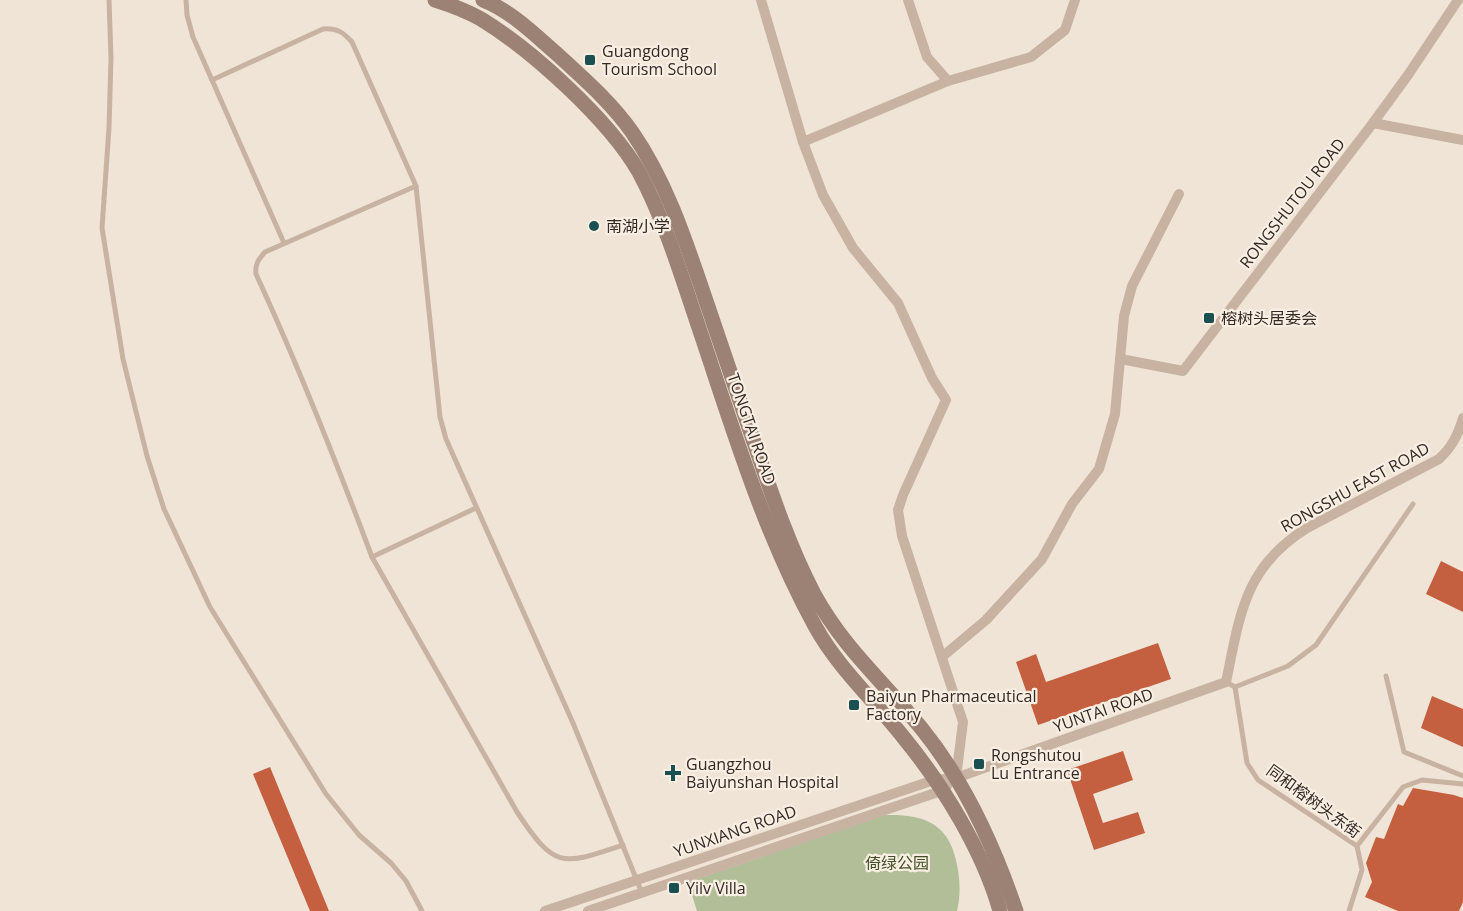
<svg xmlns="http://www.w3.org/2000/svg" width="1463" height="911" font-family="'Open Sans','Noto Sans SC',sans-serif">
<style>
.green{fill:#b1be97}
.building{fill:#c45f40}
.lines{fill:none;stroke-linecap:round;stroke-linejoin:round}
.lane{stroke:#c8b3a3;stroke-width:5}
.street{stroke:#c8b3a3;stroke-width:10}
.secondary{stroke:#9b8275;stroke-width:15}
.poi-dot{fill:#1b5053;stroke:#f8eee2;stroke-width:2}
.labels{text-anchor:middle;stroke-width:4.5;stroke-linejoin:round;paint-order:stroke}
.poi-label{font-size:16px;fill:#332925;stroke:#f8eee2;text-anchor:start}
.street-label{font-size:16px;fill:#332925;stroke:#f8eee2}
.park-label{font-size:16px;fill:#425029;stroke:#f8eee2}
</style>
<rect width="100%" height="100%" fill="#f0e4d6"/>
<path class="green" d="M885,815c37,-1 62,7 71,45 4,17 5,34 1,51h-260l-9,-29z"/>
<g class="building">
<polygon points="1441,561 1463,572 1463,612 1426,594"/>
<polygon points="1158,643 1171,679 1038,725 1016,662 1036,654 1046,682"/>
<polygon points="1432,696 1463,709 1463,747 1421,728"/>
<polygon points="1123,751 1133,780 1093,794 1103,823 1138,812 1145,833 1094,850 1067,770"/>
<polygon points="270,767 329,911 310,911 253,774"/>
<polygon points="1413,788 1454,795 1463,798 1463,902 1459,911 1398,911 1365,897 1372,882 1366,863 1376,837 1384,839 1398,804 1403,806"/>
</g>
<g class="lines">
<g class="lane">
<polyline points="109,0 111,58 109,128 102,228 123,359 147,456 164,509 210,607 326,794 359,835 391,863 406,881 422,911"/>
<polyline points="186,0 187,15 193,37 284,243"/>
<path d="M212,80l111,-51c14,-1 20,3 29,13l64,144 24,231 6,22 127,284 69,170"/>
<path d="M476,508l-104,49 145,255c38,57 44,54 106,33"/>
<path d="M372,557c-36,-96 -73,-190 -116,-283 -1,-10 2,-14 9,-22l151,-66"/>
<polyline points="1386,676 1404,752 1463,776"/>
<polyline points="1226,682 1235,687 1247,763 1258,780 1357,846 1362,870 1349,911"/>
<polyline points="1235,687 1288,666 1316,645 1413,504"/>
<polyline points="1357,846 1403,787 1422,780 1463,784"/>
</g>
<g class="street">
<polyline points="761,0 803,142 823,195 853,248 898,303 932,378 946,400 903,495 898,510 902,536 963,722 956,778"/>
<polyline points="908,0 927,57 948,81 1031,57 1065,30 1075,0"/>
<polyline points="1373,123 1463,140"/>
<polyline points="803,142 948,81"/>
<polyline points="1121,359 1183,371 1373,123 1408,75 1458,0"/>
<polyline points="942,657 986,620 1042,559 1072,504 1099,469 1115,414 1124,316 1132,286 1179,194"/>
<path d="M545,911l389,-131 22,-2 270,-96c14,-67 18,-115 81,-154l132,-69c13,-12 19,-24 24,-41"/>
<polyline points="588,911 941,791 947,786"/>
</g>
<g class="secondary">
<path d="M435,0c16,5 32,11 46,19 51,31 128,101 158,153 25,47 41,99 58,150 35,103 65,207 118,304 23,42 59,74 89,112 40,49 79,113 96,173"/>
<path d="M483,0c28,11 51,34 74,54 26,24 54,48 75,78 34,49 53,107 72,163 17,51 35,102 52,153 17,50 34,100 58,146 30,55 70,88 108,135 43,53 72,117 94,182"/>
</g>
</g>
<g class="poi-dot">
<rect x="584" y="54" width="12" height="12" rx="3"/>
<circle cx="594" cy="226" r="6"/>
<rect x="1203" y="312" width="12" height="12" rx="3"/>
<rect x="848" y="699" width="12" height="12" rx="3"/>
<rect x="973" y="758" width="12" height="12" rx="3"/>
<path d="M670 764h6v6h6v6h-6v6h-6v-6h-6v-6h6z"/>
<rect x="668" y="882" width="12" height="12" rx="3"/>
</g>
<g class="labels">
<g class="poi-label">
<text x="602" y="57">Guangdong<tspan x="602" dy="18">Tourism School</tspan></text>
<text x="606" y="232">南湖小学</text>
<text x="1221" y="324">榕树头居委会</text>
<text x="866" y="702">Baiyun Pharmaceutical<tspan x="866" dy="18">Factory</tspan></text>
<text x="991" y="761">Rongshutou<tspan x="991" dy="18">Lu Entrance</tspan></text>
<text x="686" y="770">Guangzhou<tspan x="686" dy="18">Baiyunshan Hospital</tspan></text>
<text x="686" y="894">Yilv Villa</text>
</g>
<g class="street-label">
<text transform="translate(1292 203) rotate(-52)" y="6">RONGSHUTOU ROAD</text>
<text transform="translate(752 429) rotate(71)" y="6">TONGTAI ROAD</text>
<text transform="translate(1355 487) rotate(-29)" y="6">RONGSHU EAST ROAD</text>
<text transform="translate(1103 710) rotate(-19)" y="6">YUNTAI ROAD</text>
<text transform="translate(1314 801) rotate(36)" y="6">同和榕树头东街</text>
<text transform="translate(735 831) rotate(-19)" y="6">YUNXIANG ROAD</text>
</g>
<g class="park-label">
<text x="897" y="869">倚绿公园</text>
</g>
</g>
</svg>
